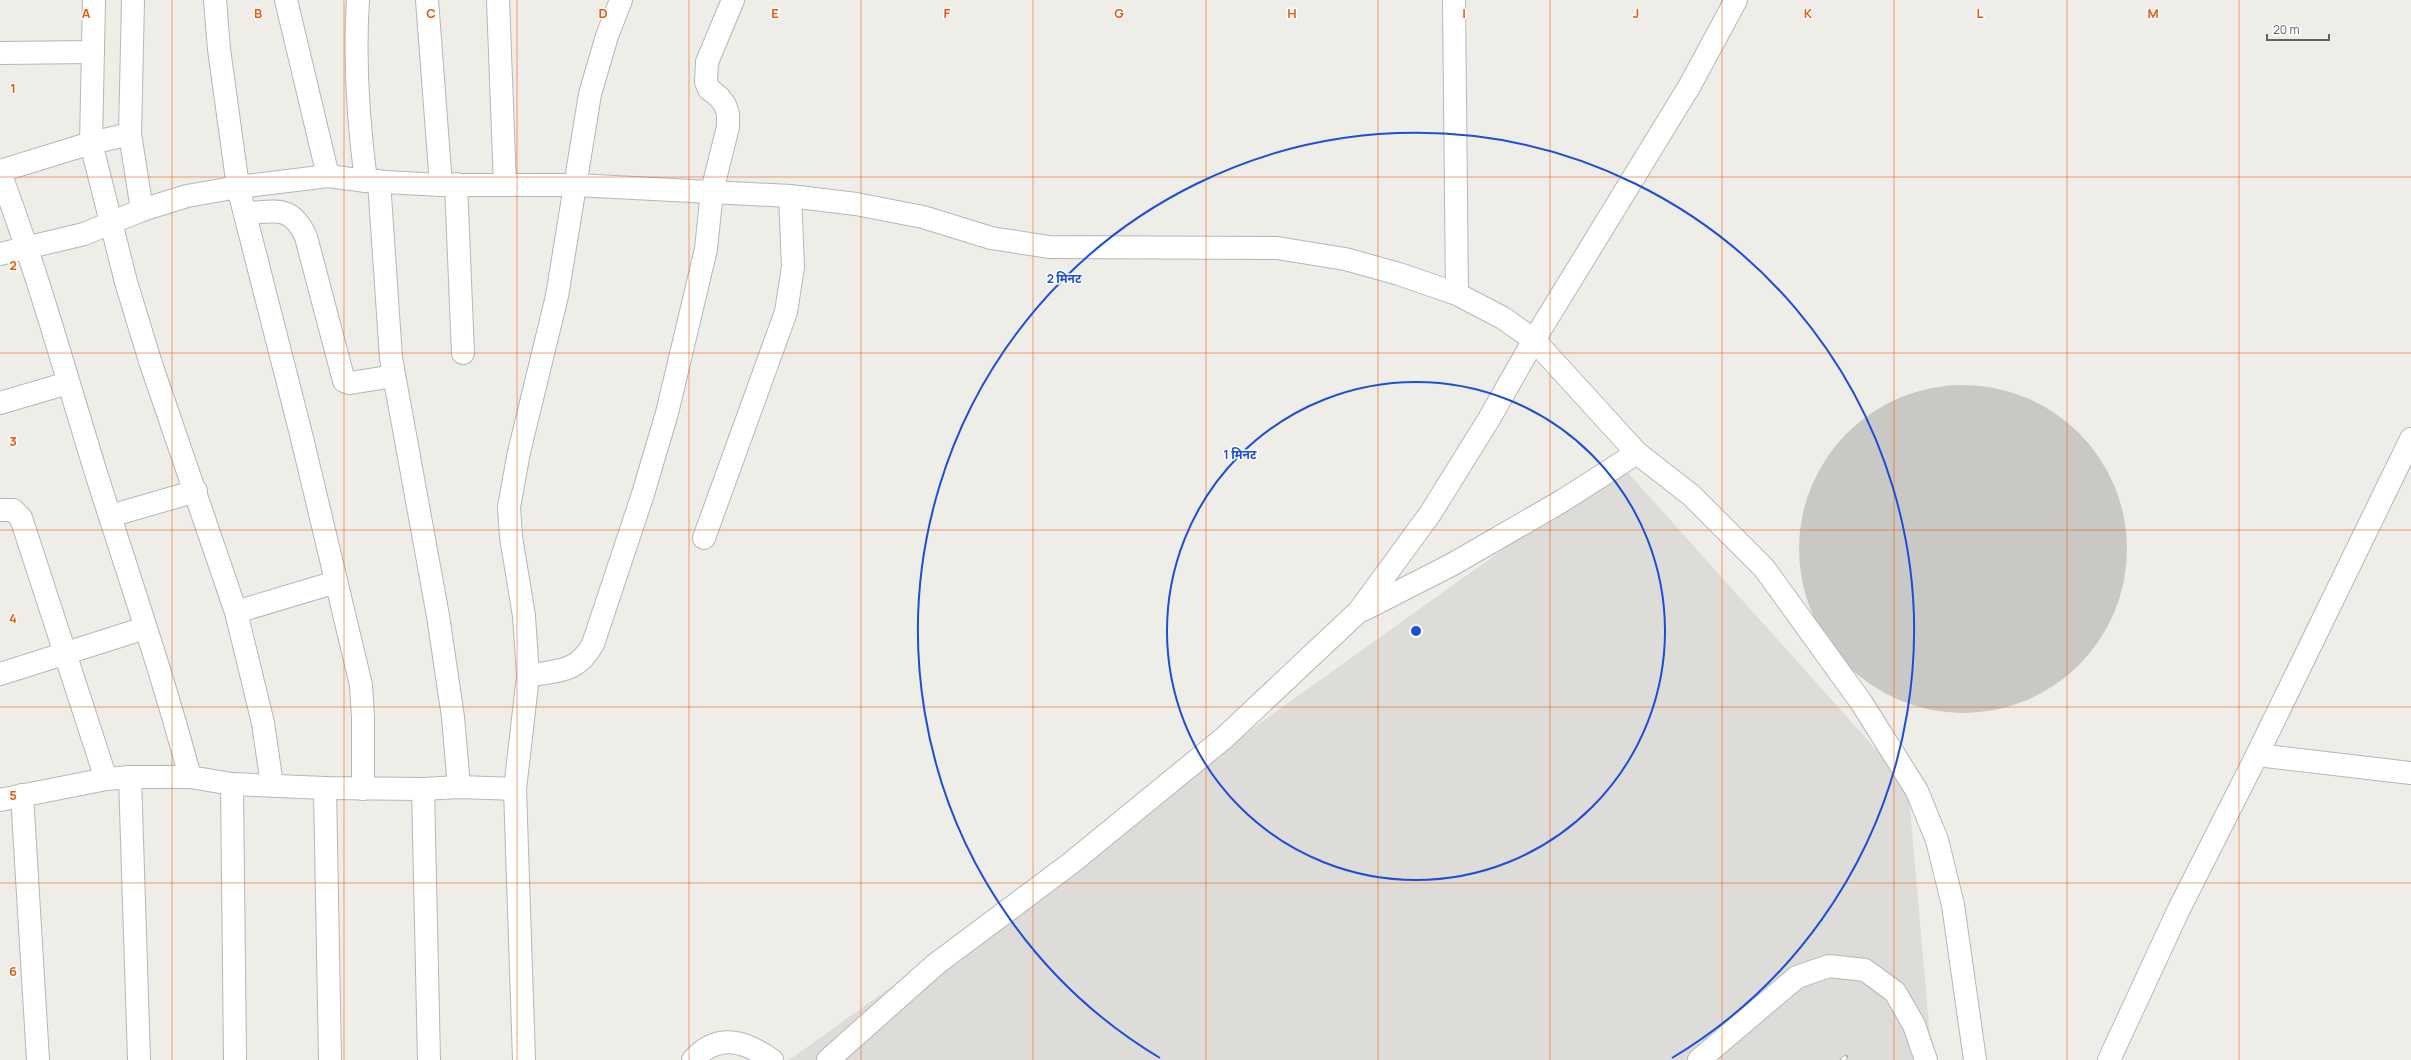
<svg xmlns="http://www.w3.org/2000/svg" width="2411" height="1060" font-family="Manrope,'Noto Sans Devanagari',sans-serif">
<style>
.industrial{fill:#dedcd9}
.building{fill:#cac8c4}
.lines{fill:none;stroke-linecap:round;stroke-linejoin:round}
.minor-casing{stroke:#b4b7ba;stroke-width:24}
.minor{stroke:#fff;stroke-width:22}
.rail-casing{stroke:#b3b4b4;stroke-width:4.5}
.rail{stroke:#fff;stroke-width:3;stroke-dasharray:9;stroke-linecap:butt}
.grid{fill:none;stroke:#e8590c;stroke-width:1;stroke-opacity:0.55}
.ring{fill:none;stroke:#1d4ed8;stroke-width:2}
.grid-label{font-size:13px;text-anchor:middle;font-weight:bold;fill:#e8590c;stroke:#fff;stroke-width:3;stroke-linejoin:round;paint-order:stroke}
.centre{fill:#1d4ed8;stroke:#fff;stroke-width:2}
.ring-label{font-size:12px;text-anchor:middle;font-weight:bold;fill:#1d4ed8;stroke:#fff;stroke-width:3;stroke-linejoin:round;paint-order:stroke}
</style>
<rect width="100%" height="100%" fill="#efede8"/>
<polygon class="industrial" points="1621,465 1908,785 1932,1060 789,1060"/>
<circle class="building" cx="1963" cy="549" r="164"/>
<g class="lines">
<defs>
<g id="minor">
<polyline points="94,0 91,143 126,282 150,361 236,612 263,723 272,785"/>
<polyline points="133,0 130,134 142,210"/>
<polyline points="215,0 219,49 238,187 301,434 361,685 363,718 363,789"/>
<polyline points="286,0 328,176"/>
<path d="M358,0c-4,61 0,120 8,181"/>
<polyline points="427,0 441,185"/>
<polyline points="498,0 505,185"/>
<polyline points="1454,0 1457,294"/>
<polyline points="0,53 93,52"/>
<polyline points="0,171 91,143 130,134"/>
<path d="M0,173c37,98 65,199 96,300 32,101 67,202 94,304"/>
<polyline points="379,181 391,358 438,616 453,717 459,787"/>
<polyline points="456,184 463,353"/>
<path d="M245,213c31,-1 46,-9 61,24l38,144 6,2 44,-7"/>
<polyline points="0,254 84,234 142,210 187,196 238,187 328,176 366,181 441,185 576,185 790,196 856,204 923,217 991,238 1049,247 1277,248 1345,259 1399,274 1457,294 1503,318 1534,340 1637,453 1691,495 1764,568 1861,702 1917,791 1937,840 1953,905 1975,1060"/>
<polyline points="0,403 68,383"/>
<polyline points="0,510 13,510 21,518 106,779"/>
<polyline points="110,516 196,491"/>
<polyline points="704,538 786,312 793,267 790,196"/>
<polyline points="1363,610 1453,564 1562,501 1637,453"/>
<polyline points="236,612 336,582"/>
<polyline points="0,674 145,628"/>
<path d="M528,676c31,-6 49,-3 65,-32l50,-150 24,-81 39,-164 6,-58 16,-64v-13l-3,-9 -6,-8 -10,-8 -3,-7 1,-20 26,-62"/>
<polyline points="2257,755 2411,773"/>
<polyline points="130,777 139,1060"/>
<polyline points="232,784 235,1060"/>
<polyline points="325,788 330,1060"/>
<polyline points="423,789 429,1060"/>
<polyline points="22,795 38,1060"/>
<polyline points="0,800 106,779 130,777 190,777 232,784 325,788 423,789 459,787 515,789"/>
<polyline points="524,1060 515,789 528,676 524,616 511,537 509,507 519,452 557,296 590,94 607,36 621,0"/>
<path d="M693,1060c25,-28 52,-19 79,0"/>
<polyline points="828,1060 936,964 1071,863 1224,738 1359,611 1430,514 1489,419 1534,340 1689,87 1736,0"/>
<polyline points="1699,1060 1797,977 1829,966 1865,970 1895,992 1914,1025 1926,1060"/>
<polyline points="2109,1060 2179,909 2257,755 2411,439"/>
</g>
</defs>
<use href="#minor" class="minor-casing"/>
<use href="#minor" class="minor"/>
<defs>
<polyline id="rail" points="1842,1060 1846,1057"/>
</defs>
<use href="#rail" class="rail-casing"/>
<use href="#rail" class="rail"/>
</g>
<path class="grid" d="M172,0v1060M344,0v1060M517,0v1060M689,0v1060M861,0v1060M1033,0v1060M1206,0v1060M1378,0v1060M1550,0v1060M1722,0v1060M1894,0v1060M2067,0v1060M2239,0v1060M0,177h2411M0,353h2411M0,530h2411M0,707h2411M0,883h2411"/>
<g class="ring">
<circle cx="1416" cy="631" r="249"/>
<path d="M1160 1058A498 498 0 1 1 1672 1058"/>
</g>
<g class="grid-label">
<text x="86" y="18">A</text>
<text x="258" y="18">B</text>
<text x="431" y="18">C</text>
<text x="603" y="18">D</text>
<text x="775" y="18">E</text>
<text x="947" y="18">F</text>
<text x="1119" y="18">G</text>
<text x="1292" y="18">H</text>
<text x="1464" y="18">I</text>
<text x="1636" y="18">J</text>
<text x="1808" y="18">K</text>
<text x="1980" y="18">L</text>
<text x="2153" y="18">M</text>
<text x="13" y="93">1</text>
<text x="13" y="270">2</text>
<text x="13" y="446">3</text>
<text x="13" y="623">4</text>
<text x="13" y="800">5</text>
<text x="13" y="976">6</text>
</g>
<circle cx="1416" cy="631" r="6" class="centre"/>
<g class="ring-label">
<text x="1064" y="283">2 मिनट</text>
<text x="1240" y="459">1 मिनट</text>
</g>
<path d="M2267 34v6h62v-6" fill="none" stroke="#5f6266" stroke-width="2"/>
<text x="2273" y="34" font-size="12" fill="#5f6266" stroke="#ffffff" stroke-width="3" paint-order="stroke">20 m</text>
</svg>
